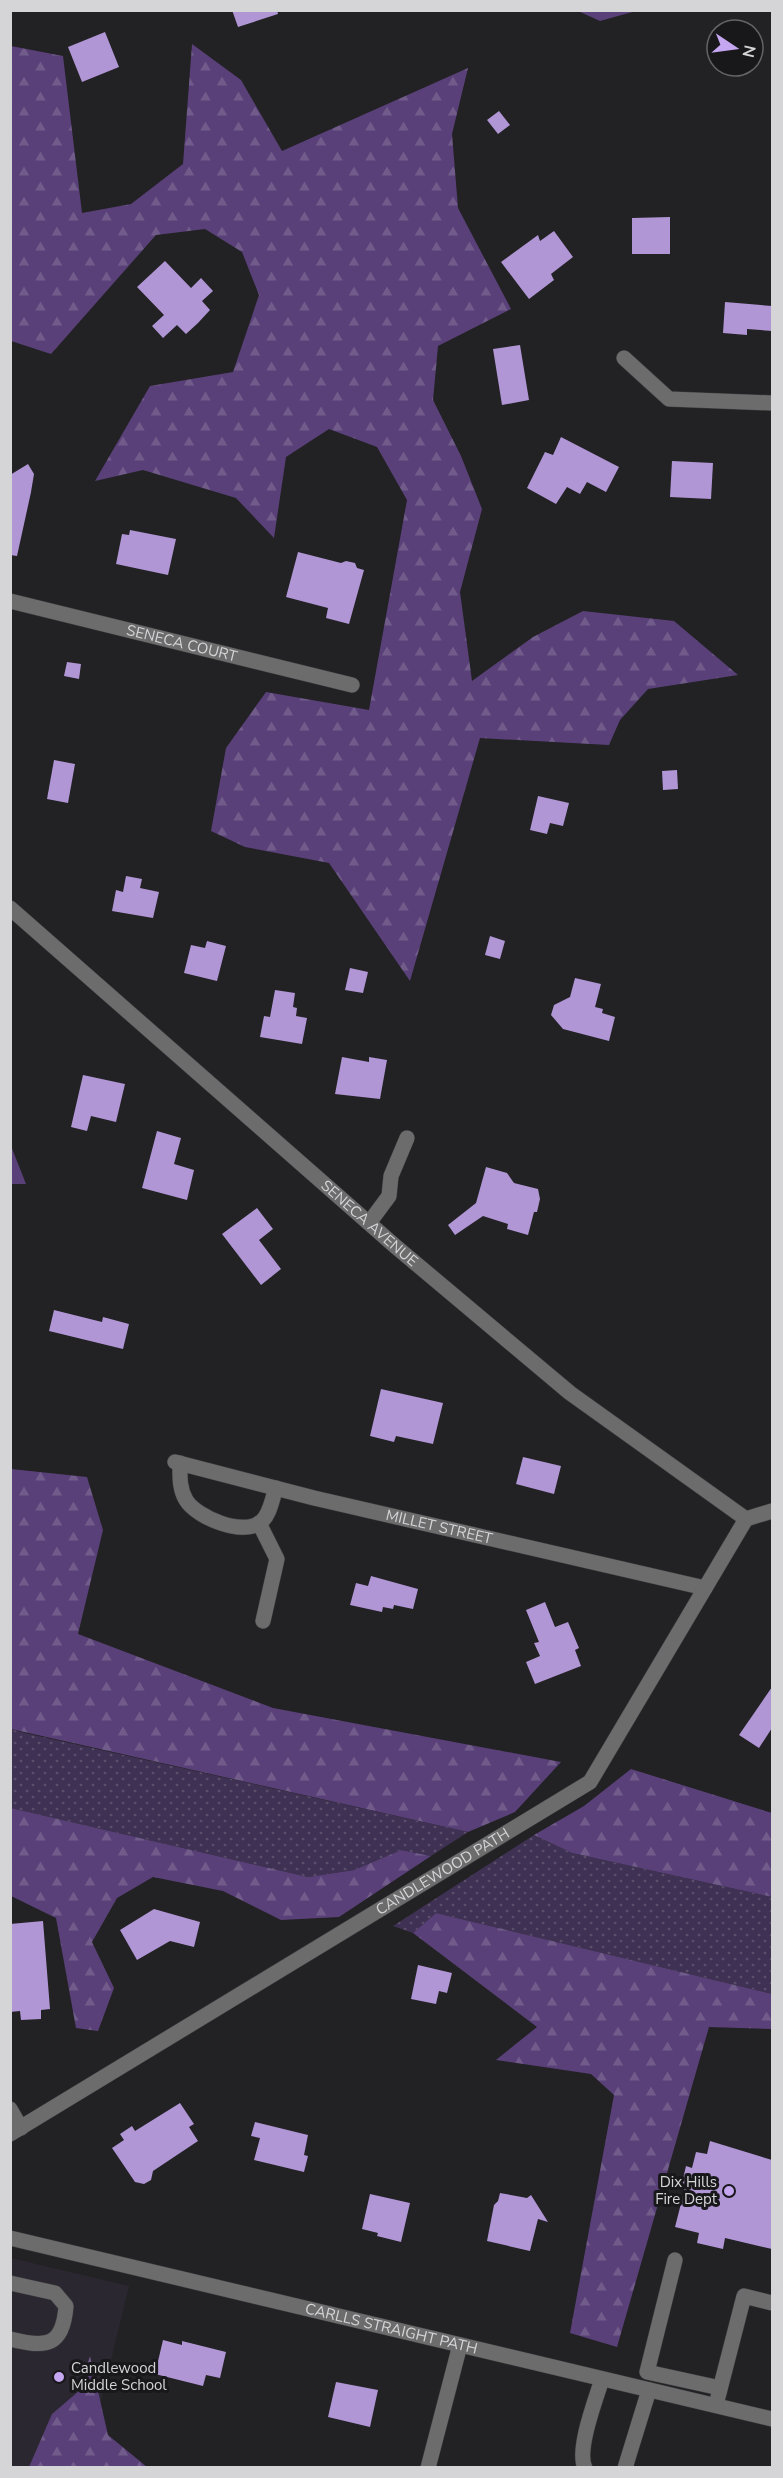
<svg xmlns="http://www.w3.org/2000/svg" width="783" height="2478" font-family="'Nunito Sans',sans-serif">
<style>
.built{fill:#2b2730}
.grass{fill:url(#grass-dots)}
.forest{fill:url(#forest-firs)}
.building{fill:#b096d5}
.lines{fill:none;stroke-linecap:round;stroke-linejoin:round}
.minor-casing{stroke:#3f3e40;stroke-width:16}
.minor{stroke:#6c6c6d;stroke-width:15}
.poi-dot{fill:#c5a6f0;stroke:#18171a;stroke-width:2}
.labels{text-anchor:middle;stroke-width:6;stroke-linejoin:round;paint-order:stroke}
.street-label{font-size:15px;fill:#d5d4d6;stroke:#18171a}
.poi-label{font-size:15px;fill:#d5d4d6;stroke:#18171a;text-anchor:end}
</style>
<defs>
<pattern id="grass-dots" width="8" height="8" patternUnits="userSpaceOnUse" patternTransform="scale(1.5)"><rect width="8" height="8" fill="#3f3153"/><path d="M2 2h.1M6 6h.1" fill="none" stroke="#5a4e6b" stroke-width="1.8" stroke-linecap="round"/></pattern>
<pattern id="forest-firs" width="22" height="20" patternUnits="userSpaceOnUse" patternTransform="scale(1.5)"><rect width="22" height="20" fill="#594078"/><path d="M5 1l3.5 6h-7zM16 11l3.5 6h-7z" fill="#705b8a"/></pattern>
</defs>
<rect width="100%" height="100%" fill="#222124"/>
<polygon class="built" points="11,2258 129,2286 85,2467 11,2468"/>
<g class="grass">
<polygon points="10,1729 25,1733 468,1832 431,1856 401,1850 354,1870 308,1877 11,1808"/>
<polygon points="534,1835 572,1853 772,1897 772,1994 436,1913 413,1933 393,1926"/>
</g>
<g class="forest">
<polygon points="578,11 636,11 600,21"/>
<polygon points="192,44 241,80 282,151 468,68 452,134 458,208 511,309 438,346 433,400 461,456 482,509 460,592 472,681 533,637 583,611 674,621 738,675 648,689 620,720 609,745 480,738 410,981 329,863 245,847 211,831 226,748 266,692 369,710 407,500 377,447 329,429 286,457 274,538 236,498 143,470 95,481 150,386 233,372 259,295 242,252 205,229 156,235 51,354 11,341 11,46 63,56 82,213 131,204 183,164"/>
<polygon points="11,1146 26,1184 11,1184"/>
<polygon points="11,1469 87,1477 103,1530 78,1634 273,1708 561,1762 515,1812 468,1832 11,1729"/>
<polygon points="631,1769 772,1813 772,1897 572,1853 534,1835 584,1806"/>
<polygon points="11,1808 308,1877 354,1870 401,1850 431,1856 339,1917 281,1920 223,1891 153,1877 117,1898 92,1942 114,1988 98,2031 76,2028 56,1918 11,1896"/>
<polygon points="436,1913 772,1994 772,2029 709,2027 617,2347 570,2333 614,2095 591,2074 496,2060 537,2027 413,1933"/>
<polygon points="90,2356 108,2435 147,2467 29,2467 52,2414 79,2391"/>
</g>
<g class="building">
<polygon points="232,10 277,10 278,14 238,27"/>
<polygon points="105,32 119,67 82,82 68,47"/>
<polygon points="499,111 510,125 498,134 487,120"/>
<polygon points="670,217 670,254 632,254 632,218"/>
<polygon points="554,231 573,257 551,274 554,280 529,299 501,262 538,235 540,241"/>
<polygon points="165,261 191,288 201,278 213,291 202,301 210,310 198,323 186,334 177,325 163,338 152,326 164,315 137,287"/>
<polygon points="725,302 772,306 772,331 747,329 747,335 723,333"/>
<polygon points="520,345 529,400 502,405 493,349"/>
<polygon points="561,437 619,467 606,492 587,482 580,494 567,487 556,504 527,488 545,452 553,455"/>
<polygon points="672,461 713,463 711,499 670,497"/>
<polygon points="28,464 34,474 31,492 17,556 10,555 10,475"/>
<polygon points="130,530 176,539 168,575 116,564 122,534 129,535"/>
<polygon points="298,552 341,563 346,561 355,563 357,568 364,570 349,624 326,618 328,608 286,597"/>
<polygon points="67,662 81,664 79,679 64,676"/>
<polygon points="54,760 75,764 68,803 47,799"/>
<polygon points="677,770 678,789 663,790 662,771"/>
<polygon points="538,796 569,803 563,826 550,823 547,834 530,830"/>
<polygon points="126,876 142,879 140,888 159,892 153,918 112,911 116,890 123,892"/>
<polygon points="490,936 505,941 500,959 485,955"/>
<polygon points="207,941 226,946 217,981 184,973 191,945 205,948"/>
<polygon points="350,968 368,972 363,993 345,990"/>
<polygon points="575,978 601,984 595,1007 603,1009 602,1013 615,1017 609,1041 563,1029 551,1015 554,1005 570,997"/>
<polygon points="275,990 295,993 293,1007 297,1008 296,1016 307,1018 302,1044 260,1037 264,1016 270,1017"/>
<polygon points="342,1057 369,1062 369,1057 387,1060 380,1099 335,1094"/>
<polygon points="83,1075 125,1084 116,1122 91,1116 87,1131 71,1127"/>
<polygon points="157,1131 181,1138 174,1164 194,1170 187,1200 142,1188"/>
<polygon points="486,1167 507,1173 514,1183 538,1189 540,1199 537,1212 534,1212 528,1235 507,1229 508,1224 483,1216 455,1235 448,1225 476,1203"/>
<polygon points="257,1208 273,1229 259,1240 281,1269 261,1285 222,1234"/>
<polygon points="54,1310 102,1322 103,1317 129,1324 123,1349 49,1331"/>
<polygon points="381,1389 443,1403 433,1444 396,1436 394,1442 370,1436"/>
<polygon points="523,1457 561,1466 554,1494 516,1484"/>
<polygon points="371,1576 418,1589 413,1609 394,1605 393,1609 383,1607 382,1612 350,1605 356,1583 368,1586"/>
<polygon points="545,1602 555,1627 568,1622 579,1648 575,1650 581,1666 535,1684 526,1662 540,1656 534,1643 539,1642 526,1610"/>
<polygon points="772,1687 772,1728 759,1748 739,1735"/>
<polygon points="154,1909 200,1922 194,1947 170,1941 137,1960 120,1930"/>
<polygon points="43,1921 50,2009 41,2010 41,2019 21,2020 20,2011 10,2012 10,1924"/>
<polygon points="418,1965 452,1973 447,1993 439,1991 436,2004 411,1999"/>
<polygon points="180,2103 194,2124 189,2127 198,2141 153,2171 151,2180 144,2184 135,2182 112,2148 124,2140 120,2134 132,2126 135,2131"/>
<polygon points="255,2122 308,2135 304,2155 308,2156 304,2172 254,2160 260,2138 251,2136"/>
<polygon points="710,2141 772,2160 772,2249 725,2238 723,2249 697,2243 699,2233 675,2227 686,2184 682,2183 686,2166 692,2168 696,2152 707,2154"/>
<polygon points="500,2193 527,2198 531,2195 548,2222 538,2219 530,2251 487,2241 494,2205 498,2201"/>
<polygon points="370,2194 410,2203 401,2242 377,2236 378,2233 362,2229"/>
<polygon points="163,2340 182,2345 182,2341 226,2352 220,2378 206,2375 203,2386 155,2374"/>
<polygon points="336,2382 378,2390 370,2427 328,2417"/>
</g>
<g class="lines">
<defs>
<g id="minor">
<polyline points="624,358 669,399 772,403"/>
<path id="s1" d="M10,601l342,84"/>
<path id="s2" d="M10,908l385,338 175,147 176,126"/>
<polyline points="369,1223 389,1196 391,1176 407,1138"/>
<path id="s3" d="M175,1462l139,36 391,90"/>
<path d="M180,1463c0,13 -1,25 6,37 10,17 57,37 75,22 9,-7 11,-23 15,-34"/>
<polyline points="259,1523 277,1559 263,1621"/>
<polyline points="10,2109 21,2128"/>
<path id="s4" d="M10,2134l580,-352 156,-263 26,-8"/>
<path id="s5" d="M10,2238l762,181"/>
<polyline points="675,2260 647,2372 720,2388"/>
<path d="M10,2283l45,10 11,13c-3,41 -20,42 -56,33"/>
<polyline points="718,2397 744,2296 772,2303"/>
<polyline points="428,2468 460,2345"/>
<path d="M585,2468c-9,-18 11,-69 17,-89"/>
<polyline points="625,2468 649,2390"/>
</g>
</defs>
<use href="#minor" class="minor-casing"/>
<use href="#minor" class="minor"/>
</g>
<g class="poi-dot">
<circle cx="729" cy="2191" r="6"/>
<circle cx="59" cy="2377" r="6"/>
</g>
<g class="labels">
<g class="street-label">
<text dy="5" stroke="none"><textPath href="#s1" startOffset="177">SENECA COURT</textPath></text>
<text dy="5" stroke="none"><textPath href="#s2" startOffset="478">SENECA AVENUE</textPath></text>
<text dy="5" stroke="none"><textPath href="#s3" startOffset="272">MILLET STREET</textPath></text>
<text dy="5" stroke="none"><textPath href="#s4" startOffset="506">CANDLEWOOD PATH</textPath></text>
<text dy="5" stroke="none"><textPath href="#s5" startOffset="392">CARLLS STRAIGHT PATH</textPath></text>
</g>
<g class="poi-label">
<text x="717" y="2187">Dix Hills<tspan x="717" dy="17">Fire Dept</tspan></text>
<text x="71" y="2373" text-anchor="start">Candlewood<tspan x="71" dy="17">Middle School</tspan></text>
</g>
</g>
<rect width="783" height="2478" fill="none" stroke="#d5d4d6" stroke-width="24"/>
<g transform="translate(735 48) rotate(103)"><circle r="28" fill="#18171a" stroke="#646365" stroke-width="1.5"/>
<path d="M0-4.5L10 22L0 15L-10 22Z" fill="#c5a6f0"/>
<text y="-9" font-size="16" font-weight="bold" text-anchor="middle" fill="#d5d4d6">N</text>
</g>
</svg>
